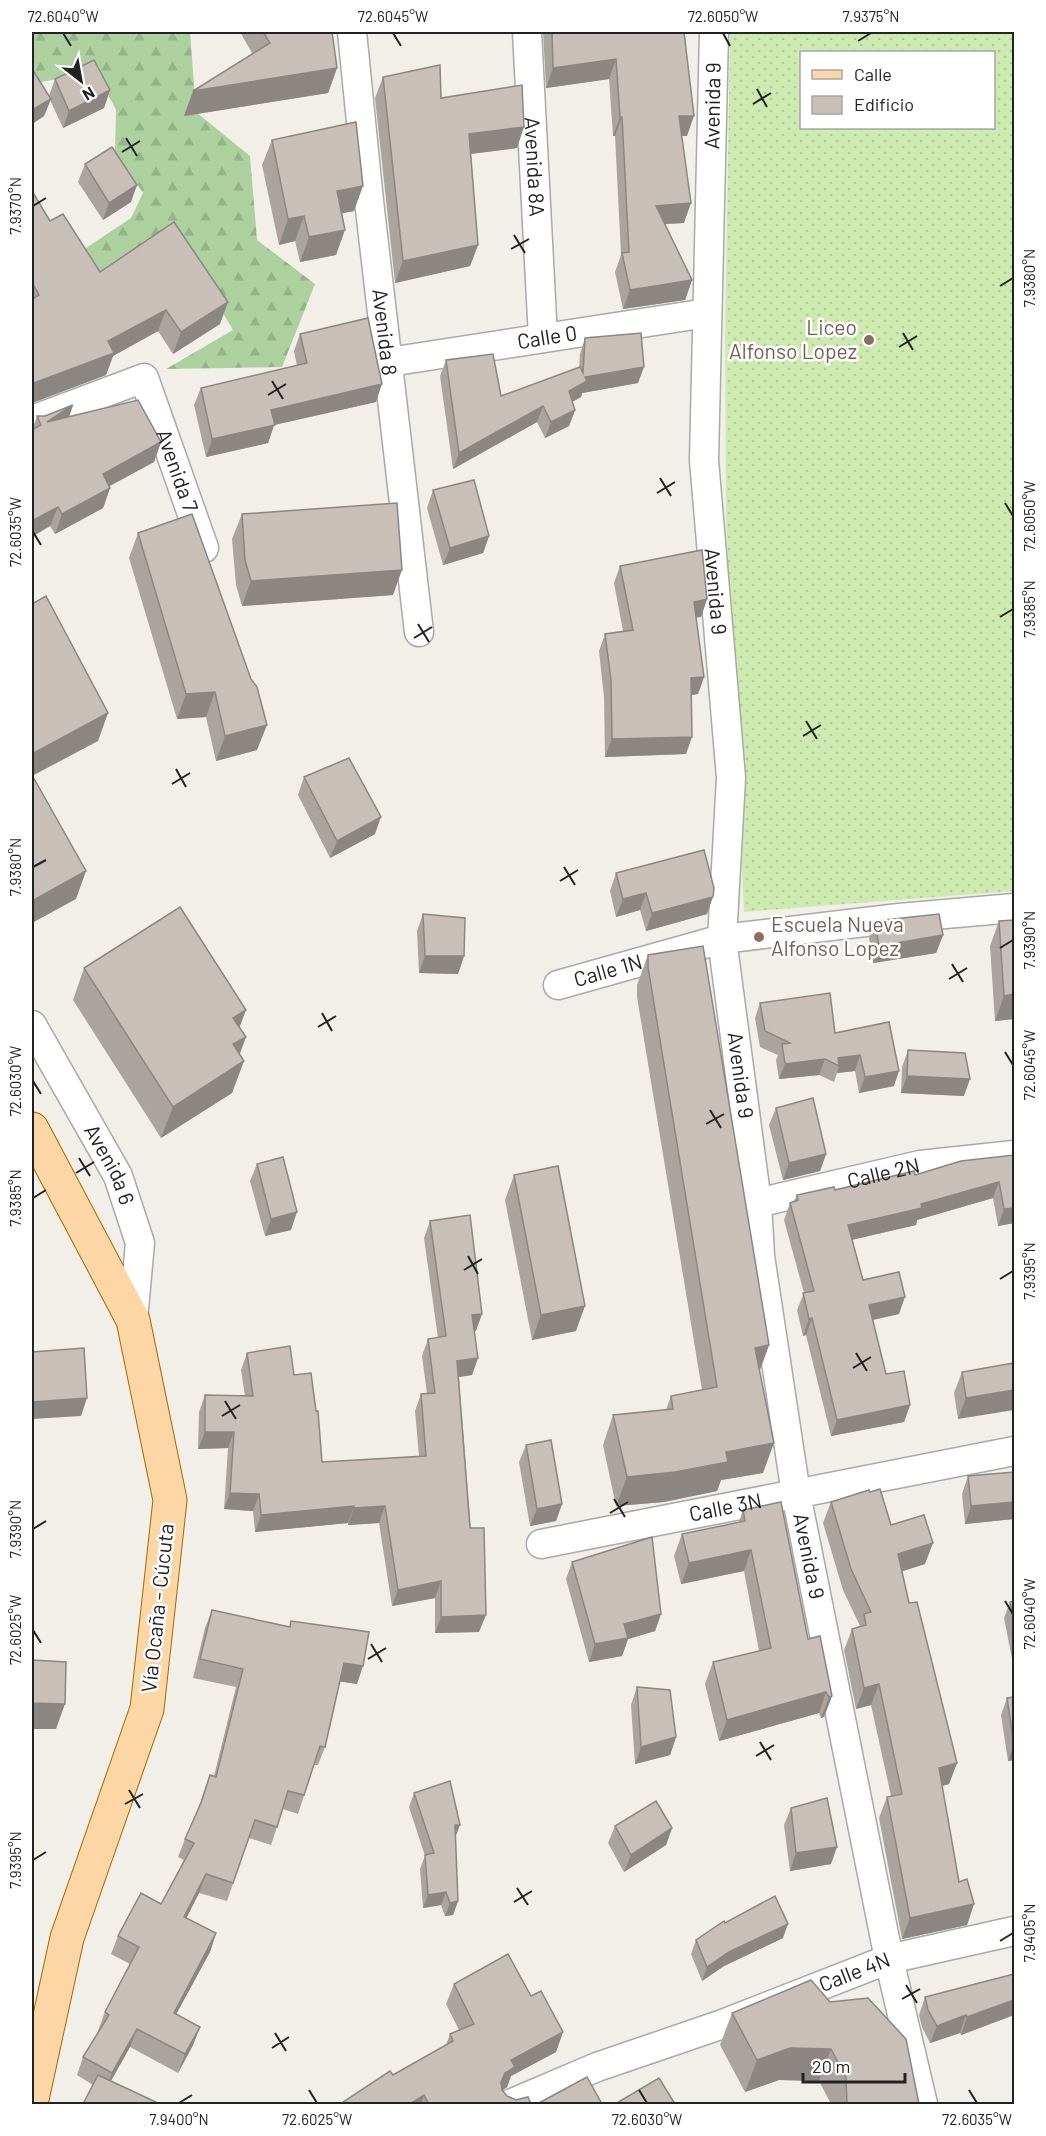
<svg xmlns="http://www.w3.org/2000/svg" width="1046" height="2136" font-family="Barlow,sans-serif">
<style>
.grass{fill:url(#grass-dots);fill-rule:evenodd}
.forest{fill:url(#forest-firs)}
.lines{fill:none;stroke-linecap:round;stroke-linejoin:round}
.minor-casing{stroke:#a9a9a9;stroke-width:31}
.primary-casing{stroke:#a06b00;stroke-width:35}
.minor{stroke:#fff;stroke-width:28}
.primary{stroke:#fcd6a4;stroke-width:33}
.wall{fill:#aba49e}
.shaded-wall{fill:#8b8681}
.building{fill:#c7bfb8;stroke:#8b8681;stroke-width:1.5}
.ticks{fill:none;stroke:#222;stroke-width:2}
.education-dot{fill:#8d6e63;stroke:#fff;stroke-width:2}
.labels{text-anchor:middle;stroke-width:5;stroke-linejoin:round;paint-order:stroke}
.street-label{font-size:21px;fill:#222;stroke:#fff}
.education-label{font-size:21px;fill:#785e54;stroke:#fff;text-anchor:end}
.neatline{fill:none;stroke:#222;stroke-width:2}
.ticks-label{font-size:15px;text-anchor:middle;fill:#222}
</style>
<defs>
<pattern id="grass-dots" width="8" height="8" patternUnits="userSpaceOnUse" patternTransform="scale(1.5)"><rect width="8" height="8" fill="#cdebb0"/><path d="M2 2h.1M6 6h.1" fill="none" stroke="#b0c997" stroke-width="1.8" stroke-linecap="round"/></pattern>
<pattern id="forest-firs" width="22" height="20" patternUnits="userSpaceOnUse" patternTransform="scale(1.5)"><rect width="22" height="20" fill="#add19e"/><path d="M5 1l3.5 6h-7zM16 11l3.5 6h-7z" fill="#95b388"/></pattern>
</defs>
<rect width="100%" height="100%" fill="#f2efe9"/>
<path class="grass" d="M730,32h284v859l-270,21 -18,-395 -1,-179zM802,52h192v76h-192z"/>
<polygon class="forest" points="32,32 190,32 196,112 250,156 257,240 315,284 282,367 166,369 233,330 173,229 101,281 83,250 131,218 143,193 115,151 116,110 96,71 37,83 32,72"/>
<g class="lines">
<defs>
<g id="minor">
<path id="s1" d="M352,32l17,169 50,431"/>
<path id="s2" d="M527,32l16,306"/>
<path id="s3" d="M714,32l-10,428 27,318 -9,161 35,264 3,53 36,238 93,465 34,145"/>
<path id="s4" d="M389,362l318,-49"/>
<path id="s5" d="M32,420l112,-42 60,170"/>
<path id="s6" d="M558,985l164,-46 177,-21 115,-10"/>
<path id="s7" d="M32,1025l86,151 22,67 -7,77"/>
<path id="s8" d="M757,1203l163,-38 94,-10"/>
<path id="s9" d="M541,1544l473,-93"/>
<path id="s10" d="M510,2104l87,-37 123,-42 169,-66 125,-28"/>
</g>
<polyline id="primary" points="32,1129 133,1320 170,1500 147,1709 67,1938 32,2099"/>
</defs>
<use href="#minor" class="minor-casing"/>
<use href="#primary" class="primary-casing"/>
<use href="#minor" class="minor"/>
<use href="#primary" class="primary"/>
</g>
<g class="wall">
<polygon points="240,32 332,32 337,68 328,93 184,116 252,53"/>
<polygon points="543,32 684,32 687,136 681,136 684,223 665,224 692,280 685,300 623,309 615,272 621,255 615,136 613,136 609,79 546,88"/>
<polygon points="32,69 49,96 55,79 110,90 104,108 63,128 50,100 44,116 32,124"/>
<polygon points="383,77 441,98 517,148 471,154 478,245 470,266 395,283 375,98"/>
<polygon points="272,140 354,211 342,213 336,255 300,262 295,241 279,245 262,165"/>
<polygon points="85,164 131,202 103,220 78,182"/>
<polygon points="32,191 50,221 100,272 220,324 173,354 158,331 113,356 106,375 32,403"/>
<polygon points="300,334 376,402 274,425 268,443 206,457 194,405 201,388 297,366 294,351"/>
<polygon points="585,338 638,383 582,393 581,397 572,402 575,410 569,426 545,438 537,422 453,469 440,376 446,360 501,396 579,368 580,354"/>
<polygon points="73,405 69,417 161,442 154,462 109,486 110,488 103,508 55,534 50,526 32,430 37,416 45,416"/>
<polygon points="433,490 489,536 483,553 443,565 427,508"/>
<polygon points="242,514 393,595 242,606 236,585 232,539"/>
<polygon points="138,533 257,750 216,761 206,717 177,719 129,558"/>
<polygon points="620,566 707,599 701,617 696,617 704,677 698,694 691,695 686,754 605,757 604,697 599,651 605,634 623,631 614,583"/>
<polygon points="304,777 375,834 330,858 298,795"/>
<polygon points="616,873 707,914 646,931 640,910 616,917 610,891"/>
<polygon points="423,914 464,956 458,974 419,973 417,931"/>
<polygon points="875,921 943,935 936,953 873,963 869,938"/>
<polygon points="999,921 1014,1019 995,1021 990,946"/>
<polygon points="648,955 769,1345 760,1370 763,1473 721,1480 717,1491 664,1502 616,1506 603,1445 613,1415 666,1410 671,1396 702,1390 637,997 637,985"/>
<polygon points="84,968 239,1027 239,1054 232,1093 161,1138 73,1000"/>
<polygon points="760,1003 835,1033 889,1022 894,1086 859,1093 855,1071 837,1073 834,1082 819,1075 779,1079 776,1060 778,1055 760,1047 755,1018"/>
<polygon points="908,1050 964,1096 901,1093 902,1067"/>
<polygon points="776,1108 826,1154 820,1171 783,1180 769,1125"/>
<polygon points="1014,1155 1014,1223 998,1226 993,1198 917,1220 916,1225 852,1240 863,1280 899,1314 873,1320 886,1374 910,1405 904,1422 831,1436 806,1335 803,1336 797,1310 804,1293 784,1220 790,1203 794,1201 797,1195 835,1190"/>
<polygon points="257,1164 291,1230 265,1236 250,1181"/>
<polygon points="514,1175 576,1331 532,1340 505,1200"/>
<polygon points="430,1221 476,1331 474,1331 478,1358 472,1375 459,1377 479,1632 435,1633 435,1598 392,1606 379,1523 348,1525 348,1523 255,1532 253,1511 224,1509 228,1448 198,1449 199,1412 205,1395 245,1396 241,1370 247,1353 294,1375 322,1462 419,1456 415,1411 421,1394 427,1394 422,1356 428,1339 438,1338 424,1238"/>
<polygon points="1014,1363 958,1419 954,1393 962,1372"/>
<polygon points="526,1445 562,1504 556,1521 530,1526 519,1462"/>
<polygon points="1014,1472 1014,1519 965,1524 962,1494 968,1476"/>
<polygon points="870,1492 891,1525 925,1564 902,1571 909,1603 957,1763 949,1784 942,1786 959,1882 974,1904 967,1925 902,1939 879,1818 887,1797 891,1796 871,1705 856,1709 844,1650 852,1629 860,1626 843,1590 823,1523 831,1502"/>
<polygon points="743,1510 808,1639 832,1696 824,1717 821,1718 819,1713 719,1741 705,1684 713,1662 759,1651 744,1571 681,1584 674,1556 682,1534 739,1522"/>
<polygon points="572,1562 661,1614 655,1631 628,1639 622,1656 589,1662 566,1579"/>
<polygon points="1014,1601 1014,1669 1004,1618 1010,1602"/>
<polygon points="212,1610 289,1627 291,1621 357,1684 340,1681 325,1747 318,1765 314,1765 298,1814 283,1809 271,1845 249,1838 227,1901 199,1893 186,1918 216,1933 210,1952 176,2014 200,2027 193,2045 178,2073 130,2047 111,2081 93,2085 77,2075 83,2057 99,2031 98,2031 105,2012 130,1964 111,1954 118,1936 161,1904 184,1860 178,1857 185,1839 198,1809 210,1775 214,1776 236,1687 193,1678 205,1628"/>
<polygon points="637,1687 676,1737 670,1755 635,1764 631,1705"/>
<polygon points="1014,1697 1014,1760 1008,1761 1001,1715 1007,1698"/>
<polygon points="414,1793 455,1837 458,1901 453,1915 445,1916 441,1905 423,1908 420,1869 425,1856 409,1807"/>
<polygon points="791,1808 831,1864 790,1871 784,1825"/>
<polygon points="615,1826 672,1828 666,1845 624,1872 608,1843"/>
<polygon points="725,1923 783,1938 724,1966 702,1981 691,1954 696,1940"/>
<polygon points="1014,1974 1014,2015 961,2035 960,2033 930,2043 922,2027 919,2015 925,1997"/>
<polygon points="811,1980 919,2104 831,2104 819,2081 779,2080 745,2092 720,2045 732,2013"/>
<polygon points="454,1984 531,1996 563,2032 556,2052 511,2076 507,2087 503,2090 507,2096 531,2104 343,2104 343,2102 446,2045 450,2034 459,2030 446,2004"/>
</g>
<g class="shaded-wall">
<polygon points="616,59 609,79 546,88 553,68"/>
<polygon points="337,68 328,93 184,116 193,91"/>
<polygon points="110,90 104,108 63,128 69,111"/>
<polygon points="51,99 44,116 32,124 32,110"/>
<polygon points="679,116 694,116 687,136 672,136"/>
<polygon points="620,117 622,117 615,136 613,136"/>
<polygon points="524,127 517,148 461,155 469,134"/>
<polygon points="137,185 131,202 103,220 109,203"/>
<polygon points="363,186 354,211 328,216 337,191"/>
<polygon points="691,203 684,223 648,225 656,206"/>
<polygon points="304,216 295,241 279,245 288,219"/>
<polygon points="345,230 336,255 300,262 309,237"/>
<polygon points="478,245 470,266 395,283 403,261"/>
<polygon points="692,280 685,300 623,309 630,290"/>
<polygon points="228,302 220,324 173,354 181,332"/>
<polygon points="166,310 158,331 113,356 106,375 32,403 32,385 34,383 108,341"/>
<polygon points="644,367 638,383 582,393 581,397 563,407 569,391 585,377"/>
<polygon points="382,384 376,402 274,425 268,443 206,457 212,439 271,410"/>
<polygon points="73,405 66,425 47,422"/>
<polygon points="543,406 537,422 453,469 459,453"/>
<polygon points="575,410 569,426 545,438 551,422"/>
<polygon points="161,442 154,462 95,494 103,474"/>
<polygon points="110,488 103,508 55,534 62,514"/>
<polygon points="58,507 50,526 32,537 32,521"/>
<polygon points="489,536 483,553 443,565 450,548"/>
<polygon points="402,570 393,595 242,606 251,581"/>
<polygon points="707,599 701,617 688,619 694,602"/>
<polygon points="704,677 698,694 685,696 691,678"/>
<polygon points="215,692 206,717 177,719 186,694"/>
<polygon points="108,713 98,741 32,776 32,754"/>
<polygon points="267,725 257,750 216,761 225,736"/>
<polygon points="692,737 686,754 605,757 612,739"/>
<polygon points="381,817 375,834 330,858 337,841"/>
<polygon points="86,871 76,899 32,923 32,901"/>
<polygon points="646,893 640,910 616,917 623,899"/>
<polygon points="713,897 707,914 646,931 652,913"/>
<polygon points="943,935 936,953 873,963 879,946"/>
<polygon points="425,956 464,956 458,974 419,973"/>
<polygon points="1014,994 1014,1019 995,1021 1004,996"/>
<polygon points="246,1010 234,1042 233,1018"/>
<polygon points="246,1037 235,1067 244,1061 232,1093 161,1138 173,1107 233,1044"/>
<polygon points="860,1055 855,1071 837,1073 839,1066 838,1058"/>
<polygon points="825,1059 819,1075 779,1079 785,1064"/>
<polygon points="899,1071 894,1086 859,1093 865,1077"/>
<polygon points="907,1076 970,1079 964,1096 901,1093"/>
<polygon points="826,1154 820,1171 783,1180 789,1163"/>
<polygon points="999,1182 993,1198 917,1220 916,1225 842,1242 848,1225"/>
<polygon points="1014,1208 1014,1223 998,1226 1004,1209"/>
<polygon points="297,1212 291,1230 265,1236 271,1219"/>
<polygon points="905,1297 899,1314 863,1322 869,1305"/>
<polygon points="585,1306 576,1331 532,1340 541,1315"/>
<polygon points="482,1314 476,1331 466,1332 472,1315"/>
<polygon points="812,1318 806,1335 803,1336 809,1319"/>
<polygon points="769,1345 758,1375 755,1348"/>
<polygon points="478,1358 472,1375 451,1378 457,1361"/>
<polygon points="1014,1390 1014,1410 958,1419 966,1398"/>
<polygon points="87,1398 81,1416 32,1419 32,1402"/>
<polygon points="910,1405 904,1422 831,1436 837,1420"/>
<polygon points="205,1432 234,1432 228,1448 198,1449"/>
<polygon points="774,1443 763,1473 721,1480 717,1491 664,1502 616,1506 627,1477 726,1452"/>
<polygon points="230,1493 259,1494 253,1511 224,1509"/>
<polygon points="1014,1502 1014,1519 965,1524 971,1506"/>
<polygon points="562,1504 556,1521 530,1526 537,1509"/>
<polygon points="354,1506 348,1523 255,1532 261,1515"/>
<polygon points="385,1506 379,1523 348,1525 354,1508"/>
<polygon points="933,1543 925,1564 891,1575 898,1554"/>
<polygon points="751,1550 744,1571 681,1584 689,1563"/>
<polygon points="441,1581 435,1598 392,1606 398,1590"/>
<polygon points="661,1614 655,1631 628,1639 622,1656 589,1662 595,1644 624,1624"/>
<polygon points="486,1615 479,1632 435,1633 441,1617"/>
<polygon points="344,1663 363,1666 357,1684 337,1681"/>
<polygon points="879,1684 871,1705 856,1709 864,1688"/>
<polygon points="826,1692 819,1713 719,1741 727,1720"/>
<polygon points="832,1696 824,1717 821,1718 829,1697"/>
<polygon points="32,1703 65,1704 56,1729 32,1729"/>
<polygon points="676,1737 670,1755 635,1764 641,1747"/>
<polygon points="1014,1744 1014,1760 1008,1761"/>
<polygon points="957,1763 949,1784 931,1789 939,1768"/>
<polygon points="455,1825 460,1825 455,1838"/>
<polygon points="672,1828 666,1845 624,1872 631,1855"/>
<polygon points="837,1847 831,1864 790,1871 796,1853"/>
<polygon points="206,1874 199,1893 178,1935 184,1917"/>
<polygon points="446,1892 441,1905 423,1908 428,1895"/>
<polygon points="458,1901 453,1915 445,1916 450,1903"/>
<polygon points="974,1904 967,1925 902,1939 910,1918"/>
<polygon points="788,1924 783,1938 724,1966 702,1981 707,1967 729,1952"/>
<polygon points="216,1933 210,1952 167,2031 174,2013"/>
<polygon points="1014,2000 1014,2015 961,2035 967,2017"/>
<polygon points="966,2015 960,2033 930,2043 937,2026"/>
<polygon points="200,2027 193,2045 178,2073 185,2054"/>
<polygon points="137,2029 130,2047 105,2091 112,2073"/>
<polygon points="563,2032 556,2052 511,2076 507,2087 497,2094 505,2073 511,2060"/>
<polygon points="790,2048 831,2049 819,2081 779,2080 745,2092 757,2060"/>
<polygon points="424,2095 421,2104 410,2104"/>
</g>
<g class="building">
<polygon points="263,32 332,32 337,68 193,91 270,43"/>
<polygon points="552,32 684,32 694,116 679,116 691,203 656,206 692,280 630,290 622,253 629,252 622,117 620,117 616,59 553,68"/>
<polygon points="94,60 110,90 69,111 55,79"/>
<polygon points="440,65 441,98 522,85 524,127 469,134 478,245 403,261 383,77"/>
<polygon points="32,69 51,99 32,110"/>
<polygon points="356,122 363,186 337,191 345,230 309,237 304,216 288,219 272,140"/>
<polygon points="112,147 137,185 109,203 85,164"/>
<polygon points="32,191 50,221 63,214 100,272 174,222 228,302 181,332 166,310 108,341 114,353 34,383 32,385 32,299 39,295 32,282"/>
<polygon points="368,318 382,384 271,410 275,425 212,439 201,388 307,363 300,334"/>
<polygon points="641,333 644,367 585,377 587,381 569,391 575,410 551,422 543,406 459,453 446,360 493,354 501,396 580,367 583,373 585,338"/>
<polygon points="138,400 161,442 103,474 110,488 62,514 58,507 32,521 32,430 41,425 37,416 45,416 73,405 47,422"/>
<polygon points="474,480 489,536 450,548 433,490"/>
<polygon points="397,503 402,570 251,581 245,560 242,514"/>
<polygon points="192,514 251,679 257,687 267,725 225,736 215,692 186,694 138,533"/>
<polygon points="702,550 707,599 694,602 704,677 691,678 692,737 612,739 611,680 605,634 633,630 620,566"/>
<polygon points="46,596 108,713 32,754 32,604"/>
<polygon points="349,758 381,817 337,841 304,777"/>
<polygon points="32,775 86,871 32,901"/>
<polygon points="704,850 714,888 713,897 652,913 646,893 623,899 616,873"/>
<polygon points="180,907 246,1010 233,1018 246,1037 233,1044 244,1061 173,1107 84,968"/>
<polygon points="423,914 465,918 464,956 425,956"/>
<polygon points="939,914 943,935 879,946 875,921"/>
<polygon points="1014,920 1014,994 1004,996 999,921"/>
<polygon points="703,946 769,1345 755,1348 774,1443 726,1452 728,1462 675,1472 627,1477 613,1415 673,1409 671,1396 717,1387 648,967 648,955"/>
<polygon points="830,993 835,1033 889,1022 899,1071 865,1077 860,1055 838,1058 839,1066 825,1059 785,1064 782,1044 790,1043 765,1031 760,1003"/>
<polygon points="908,1050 965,1053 970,1079 907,1076"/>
<polygon points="813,1098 826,1154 789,1163 776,1108"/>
<polygon points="1014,1155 1014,1208 1004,1209 999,1182 921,1204 922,1208 848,1225 863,1280 899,1272 905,1297 869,1305 886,1374 904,1371 910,1405 837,1420 812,1318 809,1319 803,1293 814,1291 790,1203 798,1200 797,1195 834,1187 835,1190 914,1171 915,1175 961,1161"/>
<polygon points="283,1157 297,1212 271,1219 257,1164"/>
<polygon points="558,1166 585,1306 541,1315 514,1175"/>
<polygon points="470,1215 482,1314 472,1315 478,1358 457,1361 470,1528 484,1528 486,1615 441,1617 441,1581 398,1590 385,1506 354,1508 354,1506 261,1515 259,1494 230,1493 234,1432 205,1432 205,1395 253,1396 247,1353 290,1346 294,1375 311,1373 316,1411 318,1411 322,1462 426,1456 421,1394 435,1393 428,1339 446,1336 430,1221"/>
<polygon points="84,1348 87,1398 32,1402 32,1352"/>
<polygon points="1014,1363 1014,1390 966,1398 962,1372"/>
<polygon points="551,1440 562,1504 537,1509 526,1445"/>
<polygon points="1014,1472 1014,1502 971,1506 968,1476"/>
<polygon points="880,1489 891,1525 924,1515 933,1543 898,1554 909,1603 917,1602 957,1763 939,1768 959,1882 967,1879 974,1904 910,1918 887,1797 902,1794 879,1684 864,1688 852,1629 866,1625 864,1614 871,1612 851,1569 831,1502 869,1490 870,1492"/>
<polygon points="781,1502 808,1639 820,1636 832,1696 829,1697 826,1692 727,1720 713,1662 771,1648 751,1550 689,1563 682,1534 745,1521 743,1510"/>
<polygon points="652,1537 661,1614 624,1624 628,1638 595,1644 572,1562"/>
<polygon points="1014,1601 1014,1622 1010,1602"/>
<polygon points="212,1610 290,1627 291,1621 369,1632 363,1666 344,1663 325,1747 320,1746 304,1795 288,1791 277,1827 255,1820 233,1883 206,1874 184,1917 216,1933 174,2013 200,2027 185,2054 137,2029 112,2073 83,2057 109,2015 105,2012 139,1947 118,1936 141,1893 161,1904 194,1843 185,1839 201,1803 210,1775 216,1777 243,1669 200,1659"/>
<polygon points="32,1660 66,1662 65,1704 32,1703"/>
<polygon points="637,1687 670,1690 676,1737 641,1747"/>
<polygon points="1014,1697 1014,1744 1007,1698"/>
<polygon points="450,1781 460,1825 455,1825 458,1901 450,1903 446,1892 428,1895 425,1855 434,1853 414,1793"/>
<polygon points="827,1798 837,1847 796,1853 791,1808"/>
<polygon points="656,1801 672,1828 631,1855 615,1826"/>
<polygon points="775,1896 788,1924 729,1952 707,1967 696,1940 724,1921 725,1923"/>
<polygon points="508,1954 531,1996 541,1991 563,2032 511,2060 515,2067 505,2073 501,2082 502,2090 507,2096 516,2100 528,2097 531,2104 429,2104 424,2095 410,2104 345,2104 343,2102 390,2071 393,2075 453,2041 450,2034 474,2024 454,1984"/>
<polygon points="1014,1974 1014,2000 967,2017 966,2015 937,2026 928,2010 925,1997"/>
<polygon points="811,1980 830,2002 868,1998 906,2039 919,2104 847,2104 846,2078 831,2049 790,2048 757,2060 732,2013"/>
<polygon points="98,2075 160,2104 83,2104"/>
<polygon points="587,2077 602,2104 537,2104"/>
<polygon points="659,2078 675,2104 615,2104"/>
</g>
<path class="ticks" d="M63,33l8,13M393,33l8,13M723,33l7,13M858,41l13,-8M757,89l10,18M753,104l18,-11M126,138l11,18M122,152l18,-11M33,206l13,-8M514,235l11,18M511,249l18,-10M1000,286l13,-8M903,333l10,17M899,347l18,-11M272,381l11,18M268,395l18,-11M660,478l11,18M657,493l18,-11M1005,503l8,13M33,532l8,13M1000,617l13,-8M418,624l11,18M414,638l18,-11M806,721l11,18M803,736l18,-11M176,769l10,18M172,784l18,-11M33,867l13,-7M564,867l11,18M560,881l18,-11M1000,948l13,-8M952,964l11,18M949,979l18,-11M322,1013l10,18M318,1027l18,-11M1005,1052l8,13M33,1081l8,13M710,1110l11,18M706,1124l18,-10M79,1158l11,18M76,1173l18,-11M33,1198l13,-8M468,1256l10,18M464,1270l18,-11M1000,1279l13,-8M856,1353l11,18M853,1368l18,-11M225,1401l11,18M222,1416l18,-11M614,1499l11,18M610,1513l18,-11M33,1529l13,-8M1005,1601l8,13M33,1630l8,13M371,1644l11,18M368,1659l18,-11M760,1742l11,18M756,1756l18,-11M129,1790l11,18M125,1804l18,-10M33,1860l13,-8M517,1888l11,17M514,1902l18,-11M1000,1941l13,-8M906,1985l11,18M902,1999l18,-10M275,2033l11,18M272,2048l17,-11M309,2090l8,13M639,2090l8,13M969,2090l8,13M179,2103l13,-8"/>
<g class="education-dot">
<circle cx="869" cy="340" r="6"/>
<circle cx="759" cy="937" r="6"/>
</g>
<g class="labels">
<g class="street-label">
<text transform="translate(713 106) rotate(-89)" y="7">Avenida 9</text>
<text dy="7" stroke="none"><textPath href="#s2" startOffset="135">Avenida 8A</textPath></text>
<text dy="7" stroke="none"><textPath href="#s1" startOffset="302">Avenida 8</textPath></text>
<text dy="7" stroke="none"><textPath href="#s4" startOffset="160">Calle 0</textPath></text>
<text dy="7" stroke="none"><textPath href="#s5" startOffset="218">Avenida 7</textPath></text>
<text dy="7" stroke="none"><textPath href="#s3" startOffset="560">Avenida 9</textPath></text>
<text dy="7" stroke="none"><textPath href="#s6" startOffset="52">Calle 1N</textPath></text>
<text dy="7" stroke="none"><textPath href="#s3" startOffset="1046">Avenida 9</textPath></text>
<text dy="7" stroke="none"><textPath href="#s7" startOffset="160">Avenida 6</textPath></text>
<text dy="7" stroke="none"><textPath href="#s8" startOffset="130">Calle 2N</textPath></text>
<text dy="7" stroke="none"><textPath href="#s9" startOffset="188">Calle 3N</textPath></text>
<text dy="7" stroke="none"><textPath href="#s3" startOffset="1532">Avenida 9</textPath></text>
<text transform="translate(158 1608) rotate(-84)" y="7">Vía Ocaña - Cúcuta</text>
<text dy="7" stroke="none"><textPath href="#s10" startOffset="369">Calle 4N</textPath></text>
</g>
<g class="education-label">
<text x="857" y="335">Liceo<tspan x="857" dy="24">Alfonso Lopez</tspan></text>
<text x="771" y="932" text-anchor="start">Escuela Nueva<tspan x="771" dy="24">Alfonso Lopez</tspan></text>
</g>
</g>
<rect width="1046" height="2136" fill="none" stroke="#ffffff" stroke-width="66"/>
<rect x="800" y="51" width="195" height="78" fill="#ffffff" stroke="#a7a7a7" stroke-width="1.5"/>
<rect x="812" y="70" width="30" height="9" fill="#fcd6a4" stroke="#a7a7a7" stroke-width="1.5"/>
<text x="854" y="81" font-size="18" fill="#222222">Calle</text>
<rect x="812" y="96" width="30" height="18" fill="#c7bfb8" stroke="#a7a7a7" stroke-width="1.5"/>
<text x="854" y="111" font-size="18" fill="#222222">Edificio</text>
<g transform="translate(81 81) rotate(149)" stroke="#ffffff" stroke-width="4.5" paint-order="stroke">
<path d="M0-4.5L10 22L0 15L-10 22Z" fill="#222222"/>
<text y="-9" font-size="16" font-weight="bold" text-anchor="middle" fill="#222222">N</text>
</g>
<path d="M803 2073v9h102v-9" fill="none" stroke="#222222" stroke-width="3"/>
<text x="812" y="2073" font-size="18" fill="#222222" stroke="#ffffff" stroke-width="4.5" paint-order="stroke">20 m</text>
<rect x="33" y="33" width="980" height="2070" class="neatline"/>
<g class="ticks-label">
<text x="63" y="22">72.6040°W</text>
<text x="393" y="22">72.6045°W</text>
<text x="723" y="22">72.6050°W</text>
<text x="871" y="22">7.9375°N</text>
<text transform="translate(16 206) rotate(-90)" y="5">7.9370°N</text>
<text transform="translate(1030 278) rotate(-90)" y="5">7.9380°N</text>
<text transform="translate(1030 516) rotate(-90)" y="5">72.6050°W</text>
<text transform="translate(16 532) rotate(-90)" y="5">72.6035°W</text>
<text transform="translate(1030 609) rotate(-90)" y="5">7.9385°N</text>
<text transform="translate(16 867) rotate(-90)" y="5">7.9380°N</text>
<text transform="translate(1030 940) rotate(-90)" y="5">7.9390°N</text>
<text transform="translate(1030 1065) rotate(-90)" y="5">72.6045°W</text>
<text transform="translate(16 1081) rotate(-90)" y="5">72.6030°W</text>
<text transform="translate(16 1198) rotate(-90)" y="5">7.9385°N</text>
<text transform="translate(1030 1271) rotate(-90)" y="5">7.9395°N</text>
<text transform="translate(16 1529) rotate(-90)" y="5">7.9390°N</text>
<text transform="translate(1030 1614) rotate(-90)" y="5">72.6040°W</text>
<text transform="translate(16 1630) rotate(-90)" y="5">72.6025°W</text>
<text transform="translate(16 1860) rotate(-90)" y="5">7.9395°N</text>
<text transform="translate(1030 1933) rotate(-90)" y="5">7.9405°N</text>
<text x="179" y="2125">7.9400°N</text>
<text x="317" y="2125">72.6025°W</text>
<text x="647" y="2125">72.6030°W</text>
<text x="977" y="2125">72.6035°W</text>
</g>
</svg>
